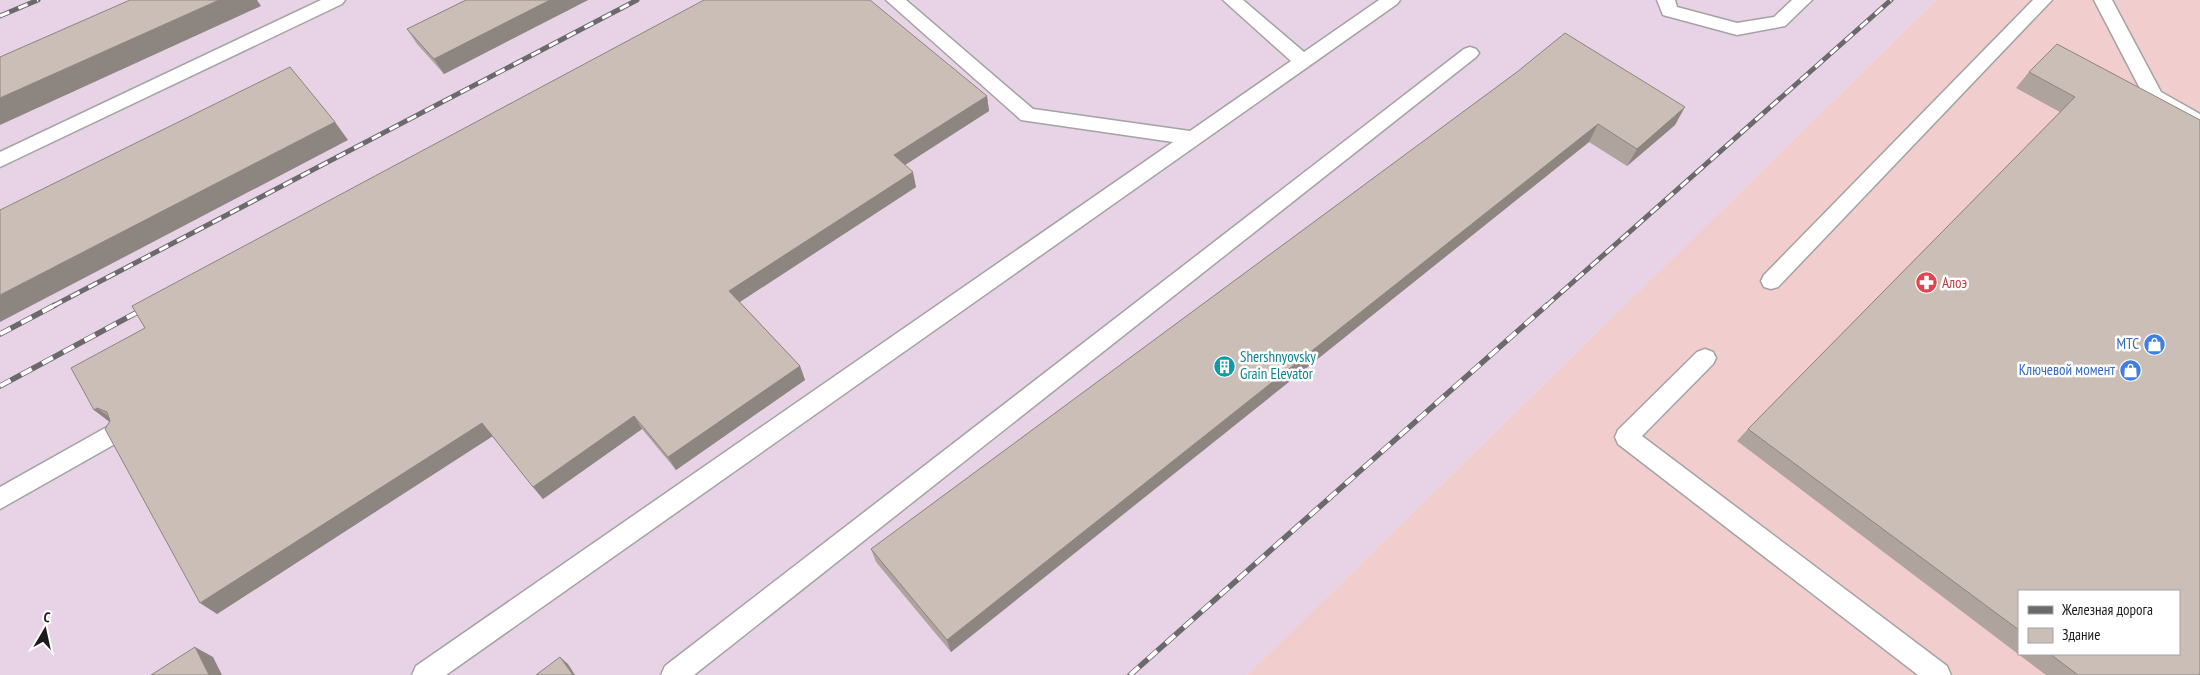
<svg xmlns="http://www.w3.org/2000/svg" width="2200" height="675" font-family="'PT Sans Narrow',sans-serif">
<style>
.commercial{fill:#f1cdce;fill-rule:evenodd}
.industrial{fill:#e8d2e6}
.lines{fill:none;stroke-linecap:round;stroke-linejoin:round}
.lane-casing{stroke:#a3a3a3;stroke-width:3}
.lane{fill:#fff;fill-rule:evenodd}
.rail-far1-casing{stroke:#6a6a6a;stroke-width:5}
.rail-casing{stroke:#6a6a6a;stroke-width:5.5}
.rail-far1{stroke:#fff;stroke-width:3;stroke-dasharray:10;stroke-linecap:butt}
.rail{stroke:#fff;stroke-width:4;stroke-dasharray:12;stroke-linecap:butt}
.wall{fill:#aea39d;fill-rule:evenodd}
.shaded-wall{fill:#8d857f}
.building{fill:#cabeb6;stroke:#8d857f}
.labels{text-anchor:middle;stroke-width:5;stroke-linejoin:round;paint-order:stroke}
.health-label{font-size:15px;fill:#be3a42;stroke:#fff;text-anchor:start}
.shop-label{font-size:15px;fill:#366cbe;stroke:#fff;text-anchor:end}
.culture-label{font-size:15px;fill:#0d838f;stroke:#fff;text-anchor:start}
</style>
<rect width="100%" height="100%" fill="#efe9e0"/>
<path class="commercial" d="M1936,0h264v675h-953zM2019,591h160v63h-160z"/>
<polygon class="industrial" points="0,0 1936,0 1247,675 0,675"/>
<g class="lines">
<defs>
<g id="lane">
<polygon points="321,0 345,0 342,4 0,167 0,152"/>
<polygon points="886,0 906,0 1033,109 1190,131 1291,61 1223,0 1243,0 1304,52 1379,0 1400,0 1397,4 446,675 412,675 416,666 1173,142 1021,120"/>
<polygon points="1657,0 1675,0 1677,7 1737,23 1774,17 1792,0 1812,0 1785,26 1737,35 1663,15"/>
<polygon points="2033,0 2052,0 1778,287 1771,289 1764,287 1761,281 1764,275"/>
<polygon points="2094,0 2112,0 2161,92 2200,114 2200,129 2147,102"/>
<polygon points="1470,47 1476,49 1479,53 1476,57 694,675 661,675 665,666 1464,49"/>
<polygon points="1705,349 1713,352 1716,358 1713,364 1642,436 1947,666 1951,675 1918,675 1618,444 1615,437 1618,430 1697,352"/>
<polygon points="114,423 122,426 125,433 122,440 0,509 0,487"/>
</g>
</defs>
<use href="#lane" class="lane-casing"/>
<use href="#lane" class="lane"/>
<defs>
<g id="rail-far1">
<polyline points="0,16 38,0"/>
<polyline points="53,306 637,0"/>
<polyline points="1546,306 1891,0"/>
</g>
<g id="rail">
<polyline points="0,334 55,305"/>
<polyline points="0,386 147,307"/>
<polyline points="1130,675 1547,305"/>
</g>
</defs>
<use href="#rail-far1" class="rail-far1-casing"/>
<use href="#rail" class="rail-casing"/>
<use href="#rail-far1" class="rail-far1"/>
<use href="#rail" class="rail"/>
</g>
<g class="wall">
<polygon points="466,0 588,0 444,74 417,44 407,29"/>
<polygon points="1517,72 1675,125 1627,166 1589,142 951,652 876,562 871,549"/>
<path d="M2029,72l171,48v555h-154l-309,-234 11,-12 312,-317 -44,-24zM2019,591l160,63h-160z"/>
<polygon points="987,96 989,111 905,165 916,187 740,302 800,366 805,380 676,470 642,429 543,499 492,436 217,614 109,421 94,410"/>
</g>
<g class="shaded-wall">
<polygon points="219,0 257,0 261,6 0,125 0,98"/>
<polygon points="550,0 588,0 444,74 434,59"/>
<polygon points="987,96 989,111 897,170 894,155"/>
<polygon points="1685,107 1675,125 1627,166 1637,149"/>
<polygon points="335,122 348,140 0,322 0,295"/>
<polygon points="1598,124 1589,142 951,652 947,640"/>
<polygon points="913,172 916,187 735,305 729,291"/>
<polygon points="800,366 805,380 676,470 668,457"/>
<polygon points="97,408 115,421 111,423 94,410"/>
<polygon points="634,416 642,429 543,499 533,487"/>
<polygon points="482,423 493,436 217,614 200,603"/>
<polygon points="195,647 213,657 222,675 209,675"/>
<polygon points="560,657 568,664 575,675 573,675"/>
</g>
<g class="building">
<polygon points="130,0 219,0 0,98 0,57"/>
<polygon points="466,0 550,0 434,59 407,29"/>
<polygon points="704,0 870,0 987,96 894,155 913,172 729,291 800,366 668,457 634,416 533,487 482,423 200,603 105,429 110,421 107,412 97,408 94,410 71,368 145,328 132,306"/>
<polygon points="1565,33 1685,107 1637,149 1598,124 947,640 871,549 1517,72"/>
<polygon points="2057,44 2200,120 2200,675 2078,675 2050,654 2179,654 2179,591 2019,591 2019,630 1748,429 2075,97 2029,72"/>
<polygon points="290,67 335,122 0,295 0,210"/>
<polygon points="195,647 209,675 151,675"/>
<polygon points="560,657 573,675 536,675"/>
</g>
<defs>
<symbol id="pharmacy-disc" viewBox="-11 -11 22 22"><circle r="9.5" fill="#e0444e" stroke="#fff"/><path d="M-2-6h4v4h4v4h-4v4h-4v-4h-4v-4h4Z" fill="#fff"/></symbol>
<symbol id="shop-disc" viewBox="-11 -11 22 22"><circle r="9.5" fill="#3f7fe0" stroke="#fff"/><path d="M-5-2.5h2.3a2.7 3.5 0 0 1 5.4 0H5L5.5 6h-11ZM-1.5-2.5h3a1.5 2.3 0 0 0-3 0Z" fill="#fff"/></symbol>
<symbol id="building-disc" viewBox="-11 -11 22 22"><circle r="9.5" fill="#0f9aa8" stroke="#fff"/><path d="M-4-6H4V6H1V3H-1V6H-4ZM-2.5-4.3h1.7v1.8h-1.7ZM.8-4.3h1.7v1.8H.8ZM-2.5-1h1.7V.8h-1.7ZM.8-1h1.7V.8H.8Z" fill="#fff"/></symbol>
</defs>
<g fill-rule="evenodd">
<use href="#pharmacy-disc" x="1914" y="270" width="25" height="25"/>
<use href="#shop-disc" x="2142" y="332" width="25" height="25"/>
<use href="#building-disc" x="1212" y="354" width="25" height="25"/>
<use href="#shop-disc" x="2118" y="358" width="25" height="25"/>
</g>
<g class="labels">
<g class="health-label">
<text x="1942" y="288">Алоэ</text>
</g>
<g class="shop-label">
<text x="2139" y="349">МТС</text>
<text x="2115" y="375">Ключевой момент</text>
</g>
<g class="culture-label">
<text x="1240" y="362">Shershnyovsky<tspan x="1240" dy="17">Grain Elevator</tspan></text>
</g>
</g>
<rect x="2018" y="590" width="162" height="65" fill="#ffffff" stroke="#a4a4a4"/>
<rect x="2028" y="606" width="25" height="8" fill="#6a6a6a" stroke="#a4a4a4"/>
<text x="2062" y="615" font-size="15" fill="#1c1c1c">Железная дорога</text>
<rect x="2028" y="628" width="25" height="15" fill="#cabeb6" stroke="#a4a4a4"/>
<text x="2062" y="640" font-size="15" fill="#1c1c1c">Здание</text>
<g transform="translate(45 630) rotate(9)" stroke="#ffffff" stroke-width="4" paint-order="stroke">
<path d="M0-4L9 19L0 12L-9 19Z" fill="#1c1c1c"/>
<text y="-8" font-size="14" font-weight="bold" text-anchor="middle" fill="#1c1c1c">С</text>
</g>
</svg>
